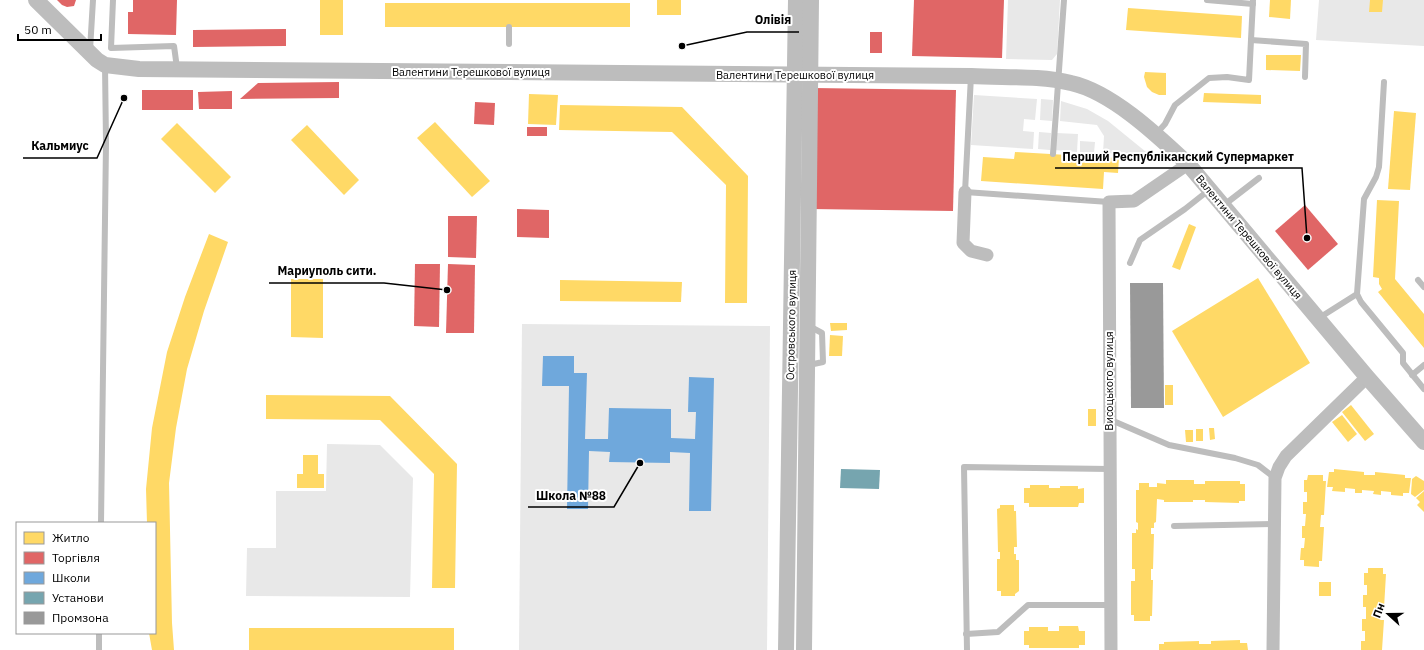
<svg xmlns="http://www.w3.org/2000/svg" width="1424" height="650" font-family="'IBM Plex Sans',sans-serif">
<style>
.green{fill:#e8e8e8}
.homes{fill:#ffd966}
.shops{fill:#e06666}
.schools{fill:#6fa8dc}
.public{fill:#76a5af}
.industry{fill:#999}
.lines{fill:none;stroke-linecap:round;stroke-linejoin:round}
.service{stroke:#bdbdbd;stroke-width:6}
.minor{stroke:#bdbdbd;stroke-width:13}
.tertiary{stroke:#bdbdbd;stroke-width:16}
.labels{text-anchor:middle;stroke-width:4;stroke-linejoin:round;paint-order:stroke}
.street-label{font-size:11px;fill:#000;stroke:#fff}
.leader{fill:none;stroke:#000;stroke-width:1.5}
.callout-dot{fill:#000;stroke:#fff;stroke-width:1.5}
.callout-label{font-size:12px;text-anchor:middle;font-weight:bold;fill:#000;stroke:#fff;stroke-width:4;stroke-linejoin:round;paint-order:stroke}
</style>
<rect width="100%" height="100%" fill="#fff"/>
<g class="green">
<polygon points="1008,0 1060,0 1057,54 1052,60 1006,59"/>
<polygon points="1319,0 1424,0 1424,46 1316,40"/>
<polygon points="974,95 1037,99 1035,120 1024,119 1023,131 1034,132 1033,149 971,145"/>
<polygon points="1041,99 1053,100 1052,121 1040,120"/>
<polygon points="1061,101 1087,109 1108,121 1151,156 1103,153 1104,136 1097,125 1060,121"/>
<polygon points="1039,132 1051,133 1050,150 1038,149"/>
<polygon points="1056,133 1078,134 1077,152 1055,150"/>
<polygon points="1080,141 1095,142 1094,153 1080,152"/>
<polygon points="522,324 770,326 767,650 519,650"/>
<polygon points="327,444 380,445 413,478 410,597 246,596 247,548 276,548 276,491 326,491"/>
</g>
<g class="homes">
<rect x="320" y="0" width="23" height="35"/>
<rect x="657" y="0" width="24" height="15"/>
<polygon points="1270,0 1291,0 1290,19 1269,17"/>
<polygon points="1370,0 1383,0 1382,12 1369,12"/>
<rect x="385" y="3" width="245" height="24"/>
<polygon points="1128,8 1242,16 1241,38 1126,30"/>
<polygon points="1266,55 1301,55 1300,71 1266,70"/>
<polygon points="1145,72 1166,73 1166,95 1159,95 1152,92 1147,87 1144,77"/>
<polygon points="1204,93 1261,95 1261,104 1203,102"/>
<polygon points="529,94 558,95 556,125 528,124"/>
<polygon points="560,105 682,107 748,176 747,303 725,303 726,185 672,132 559,130"/>
<polygon points="1394,111 1416,113 1410,190 1388,189"/>
<polygon points="435,122 490,181 472,197 417,138"/>
<polygon points="177,123 231,177 215,193 161,139"/>
<polygon points="307,125 359,180 344,195 291,140"/>
<polygon points="1015,152 1119,158 1118,173 1104,172 1103,189 981,181 983,157 1014,159"/>
<polygon points="1377,200 1399,201 1395,279 1424,314 1424,348 1378,292 1382,289 1379,284 1379,278 1373,277"/>
<polygon points="1189,224 1196,227 1180,270 1172,267"/>
<polygon points="209,234 228,242 204,311 187,369 176,428 169,483 172,623 174,650 152,650 149,633 155,633 155,523 147,523 146,489 152,428 167,352 185,297"/>
<polygon points="1258,278 1310,363 1223,417 1172,331"/>
<polygon points="291,279 323,279 323,338 291,337"/>
<polygon points="560,280 682,282 681,302 560,301"/>
<polygon points="830,323 847,323 847,330 831,331"/>
<polygon points="830,335 843,336 842,356 829,356"/>
<rect x="1165" y="385" width="8" height="20"/>
<polygon points="266,395 390,396 457,464 455,588 432,588 434,474 380,420 266,419"/>
<polygon points="1351,405 1374,434 1365,441 1342,412"/>
<rect x="1088" y="409" width="8" height="17"/>
<polygon points="1342,415 1357,434 1348,442 1332,422"/>
<polygon points="1209,428 1214,428 1215,439 1210,440"/>
<rect x="1196" y="429" width="7" height="12"/>
<polygon points="1185,430 1193,430 1193,442 1186,442"/>
<polygon points="303,455 318,455 318,474 324,474 324,488 297,488 297,474 303,474"/>
<polygon points="1334,469 1364,472 1364,475 1375,475 1375,472 1405,475 1405,478 1411,478 1409,493 1403,493 1403,496 1391,495 1391,492 1381,491 1381,495 1373,494 1374,491 1362,490 1362,493 1355,493 1355,489 1345,488 1345,492 1332,491 1333,487 1327,487 1329,472 1334,472"/>
<polygon points="1308,475 1323,475 1323,481 1326,481 1324,515 1321,515 1320,527 1324,527 1322,561 1319,561 1319,567 1304,566 1304,560 1300,560 1301,548 1304,548 1305,538 1302,538 1302,526 1305,526 1306,514 1303,514 1303,502 1307,502 1307,492 1304,492 1304,480 1307,480"/>
<polygon points="1416,476 1424,481 1424,490 1415,497 1411,494 1412,479"/>
<polygon points="1166,480 1194,480 1194,484 1205,484 1205,481 1240,481 1240,484 1245,484 1245,501 1239,501 1239,503 1205,502 1205,500 1193,500 1193,502 1164,502 1164,500 1157,499 1156,522 1154,523 1154,528 1151,528 1151,534 1154,534 1153,569 1151,569 1151,580 1153,580 1152,616 1150,616 1150,621 1134,621 1134,615 1131,615 1131,581 1135,581 1135,569 1132,569 1132,533 1136,533 1136,529 1138,530 1138,523 1136,522 1136,490 1139,490 1139,483 1149,483 1149,487 1157,487 1157,483 1166,484"/>
<polygon points="1030,485 1049,485 1049,488 1060,488 1060,486 1078,486 1078,489 1084,488 1084,503 1079,503 1078,507 1029,507 1029,503 1024,503 1024,488 1030,488"/>
<polygon points="1424,491 1424,512 1417,505 1420,502 1416,498"/>
<polygon points="1000,505 1014,505 1014,511 1016,511 1017,547 1014,547 1014,554 1016,554 1016,560 1019,560 1019,591 1015,594 1015,596 1001,596 1001,591 997,591 997,559 1000,559 1000,552 998,552 997,509 1000,508"/>
<polygon points="1368,568 1383,568 1383,574 1386,574 1384,608 1381,608 1381,620 1384,620 1382,650 1361,650 1361,641 1365,641 1365,631 1362,631 1362,619 1366,619 1366,607 1363,607 1363,595 1367,595 1367,585 1364,585 1364,573 1368,573"/>
<rect x="1319" y="582" width="12" height="14"/>
<polygon points="1059,626 1078,626 1079,631 1085,631 1085,645 1079,645 1079,648 1029,648 1029,645 1024,645 1024,631 1029,631 1029,627 1048,627 1048,631 1059,631"/>
<rect x="249" y="628" width="205" height="22"/>
<polygon points="1240,640 1240,643 1247,643 1248,650 1159,650 1159,644 1164,644 1164,642 1199,641 1199,644 1211,644 1211,641"/>
</g>
<g class="shops">
<polygon points="57,0 76,0 74,6 67,7 62,5"/>
<polygon points="133,0 177,0 176,35 128,34 128,12 133,12"/>
<polygon points="914,0 1004,0 1002,58 912,56"/>
<polygon points="286,29 286,46 193,47 193,30"/>
<rect x="870" y="32" width="12" height="21"/>
<polygon points="339,82 339,98 240,99 258,83"/>
<polygon points="813,88 956,90 953,211 811,209"/>
<rect x="142" y="90" width="51" height="20"/>
<polygon points="232,91 232,109 199,109 198,92"/>
<polygon points="475,102 495,103 494,125 474,124"/>
<rect x="527" y="127" width="20" height="9"/>
<polygon points="1305,205 1338,244 1308,270 1275,231"/>
<polygon points="517,209 549,210 549,238 517,237"/>
<polygon points="448,216 477,216 476,258 448,257"/>
<polygon points="415,264 440,264 439,327 414,326"/>
<polygon points="448,264 475,265 474,333 446,333"/>
</g>
<polygon class="schools" points="543,356 574,356 574,373 587,373 585,439 608,439 609,408 671,409 671,438 695,439 696,412 688,412 689,377 714,378 711,511 689,511 690,453 670,452 670,463 609,462 610,452 589,451 588,509 567,509 569,386 542,386"/>
<polygon class="public" points="841,469 880,470 879,489 840,488"/>
<polygon class="industry" points="1130,283 1163,283 1164,408 1131,408"/>
<g class="lines">
<g class="service">
<polyline points="113,0 111,48 174,46 177,68"/>
<polyline points="1207,0 1253,4"/>
<polyline points="1251,40 1253,0"/>
<polyline points="509,44 509,27"/>
<polyline points="90,50 93,0"/>
<polyline points="971,76 965,192 1109,202"/>
<polyline points="1384,82 1379,167 1376,177 1364,199 1357,294 1361,302 1403,353 1403,363 1424,389"/>
<polyline points="1156,134 1165,124 1175,105 1209,78 1227,77 1249,80 1251,40 1306,44 1305,77"/>
<polyline points="1053,154 1064,0"/>
<polyline points="1224,205 1259,178"/>
<polyline points="1130,263 1140,240 1185,209 1209,190"/>
<polyline points="1418,280 1424,287"/>
<polyline points="1319,318 1357,294"/>
<polyline points="809,365 823,362 822,333 809,326"/>
<polyline points="1412,375 1424,365"/>
<polyline points="1111,420 1169,445 1235,458 1258,465 1275,478"/>
<polyline points="101,523 106,143 105,65"/>
<polyline points="1174,526 1274,524"/>
<polyline points="966,634 998,632 1028,605 1111,605"/>
<polyline points="99,650 99,633"/>
<polyline points="967,650 964,467 1110,469"/>
</g>
<g class="minor">
<polyline points="965,192 963,243 971,251 987,255"/>
<polyline points="1111,650 1109,202 1134,201 1188,164"/>
<polyline points="1273,650 1275,478 1279,467 1286,456 1367,377"/>
</g>
<g class="tertiary">
<path d="M36,0l61,60 8,5 34,4 832,7c32,2 68,-1 100,7 41,9 87,53 117,81l179,213 57,65"/>
<polyline points="786,650 796,0"/>
<polyline points="804,650 811,0"/>
</g>
</g>
<g class="labels">
<g class="street-label">
<text x="471" y="76">Валентини Терешкової вулиця</text>
<text x="795" y="79">Валентини Терешкової вулиця</text>
<text transform="translate(1249 237) rotate(50)" y="4">Валентини Терешкової вулиця</text>
<text transform="translate(791 325) rotate(-89)" y="4">Островського вулиця</text>
<text transform="translate(1109 381) rotate(-90)" y="4">Висоцького вулиця</text>
</g>
</g>
<path class="leader" d="M682 46L747 32H799M124 98L97 158H23M1307 238L1302 168H1055M447 290L384 283H269M640 463L614 507H528"/>
<g class="callout-dot">
<circle cx="682" cy="46" r="4"/>
<circle cx="124" cy="98" r="4"/>
<circle cx="1307" cy="238" r="4"/>
<circle cx="447" cy="290" r="4"/>
<circle cx="640" cy="463" r="4"/>
</g>
<g class="callout-label">
<text x="773" y="24">Олівія</text>
<text x="60" y="150">Кальмиус</text>
<text x="1178" y="161">Перший Республiканский Супермаркет</text>
<text x="327" y="275">Мариуполь сити.</text>
<text x="571" y="500">Школа №88</text>
</g>
<rect x="16" y="522" width="140" height="112" fill="#ffffff" stroke="#999999"/>
<rect x="24" y="532" width="20" height="12" fill="#ffd966" stroke="#999999"/>
<text x="52" y="542" font-size="12" fill="#000000">Житло</text>
<rect x="24" y="552" width="20" height="12" fill="#e06666" stroke="#999999"/>
<text x="52" y="562" font-size="12" fill="#000000">Торгівля</text>
<rect x="24" y="572" width="20" height="12" fill="#6fa8dc" stroke="#999999"/>
<text x="52" y="582" font-size="12" fill="#000000">Школи</text>
<rect x="24" y="592" width="20" height="12" fill="#76a5af" stroke="#999999"/>
<text x="52" y="602" font-size="12" fill="#000000">Установи</text>
<rect x="24" y="612" width="20" height="12" fill="#999999" stroke="#999999"/>
<text x="52" y="622" font-size="12" fill="#000000">Промзона</text>
<g transform="translate(1388 614) rotate(291)" stroke="#ffffff" stroke-width="3" paint-order="stroke">
<path d="M0-3L7 15L0 10L-7 15Z" fill="#000000"/>
<text y="-6" font-size="11" font-weight="bold" text-anchor="middle" fill="#000000">Пн</text>
</g>
<path d="M18 34v6h83v-6" fill="none" stroke="#000000" stroke-width="2"/>
<text x="24" y="34" font-size="12" fill="#000000" stroke="#ffffff" stroke-width="3" paint-order="stroke">50 m</text>
</svg>
